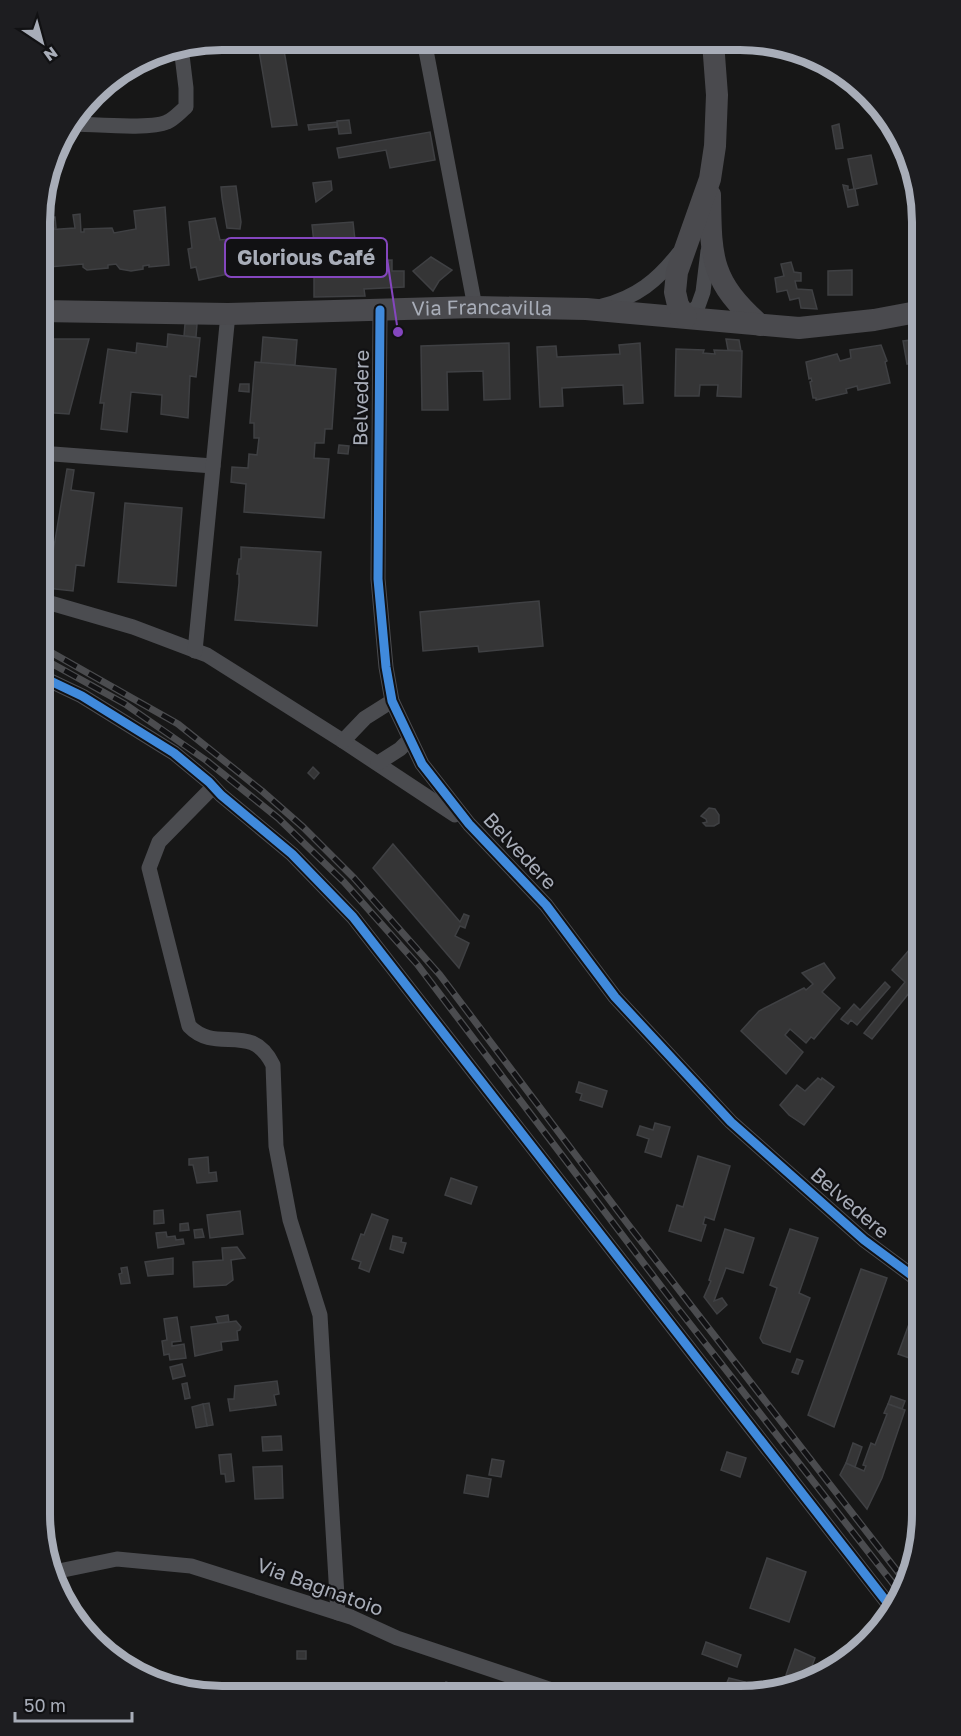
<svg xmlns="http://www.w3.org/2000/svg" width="961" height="1736" font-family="'Golos Text',sans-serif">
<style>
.building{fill:#353536;stroke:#3f4043;stroke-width:1.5}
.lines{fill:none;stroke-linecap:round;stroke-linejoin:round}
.street{stroke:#4b4c50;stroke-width:15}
.secondary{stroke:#4a4a4e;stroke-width:22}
.rail-casing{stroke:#4b4c4f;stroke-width:7}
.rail{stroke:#111113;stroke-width:4.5;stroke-dasharray:14;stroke-linecap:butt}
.cycleway-casing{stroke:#111113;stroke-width:13}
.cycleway{stroke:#408adc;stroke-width:9}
.labels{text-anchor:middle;stroke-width:4.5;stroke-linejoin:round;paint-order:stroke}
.street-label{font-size:20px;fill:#a8adb8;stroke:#111113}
.rim{fill:none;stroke:#a8adb8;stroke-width:8}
.leader{fill:none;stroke:#8446be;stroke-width:2}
.callout-dot{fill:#8446be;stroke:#111113;stroke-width:2}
.callout{fill:#111113;stroke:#8446be;stroke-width:2}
.callout-label{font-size:21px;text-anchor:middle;font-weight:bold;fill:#a8adb8}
</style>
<rect width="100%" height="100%" fill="#171717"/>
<g class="building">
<polygon points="257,39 282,39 297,125 272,127"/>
<polygon points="349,120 351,133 339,134 337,121"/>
<polygon points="337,122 337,127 309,130 308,125"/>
<polygon points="839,124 843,148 836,149 832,126"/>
<polygon points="430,132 435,160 390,168 386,150 339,158 337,148"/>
<polygon points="871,155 877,184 855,189 858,205 848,207 843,185 848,186 848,190 854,189 848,159"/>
<polygon points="48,173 52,203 41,205 41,198"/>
<polygon points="331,181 332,190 316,202 313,183"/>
<polygon points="236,186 241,222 240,229 227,228 222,198 221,187"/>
<polygon points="165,207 169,265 149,267 149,265 143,266 143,269 131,271 120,269 116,264 108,265 108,268 87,270 83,267 83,264 49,267 46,230 75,228 73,215 80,214 81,232 84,232 84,229 112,228 114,233 136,229 134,211"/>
<polygon points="55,217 56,228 48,229 46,218"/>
<polygon points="215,218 220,240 231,239 238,272 199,280 196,267 191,268 188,249 192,248 189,222"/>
<polygon points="353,222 355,240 314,243 312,225"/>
<polygon points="364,257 364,261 392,260 392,271 404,271 404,287 364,289 365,296 314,297 314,258"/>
<polygon points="431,257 452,270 439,281 433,291 413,271"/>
<polygon points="791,262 794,272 801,273 801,281 795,281 797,289 812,290 817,309 801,308 799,298 790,300 787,290 777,292 775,278 784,276 781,264"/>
<polygon points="852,270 852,295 828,295 828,271"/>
<polygon points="185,324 197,324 196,337 184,336"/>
<polygon points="168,334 200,338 196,377 190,376 188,418 161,414 162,395 131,392 127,432 101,429 104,403 100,403 108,349 136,353 137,343 167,347"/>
<polygon points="919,336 922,336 922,361 907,364 903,341 920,339"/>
<polygon points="263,337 297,340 295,365 261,363"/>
<polygon points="52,339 89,339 69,414 40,412 40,386"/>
<polygon points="726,339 739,340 741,351 728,350"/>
<polygon points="509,343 510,399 484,400 483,371 447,372 448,410 422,410 421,346"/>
<polygon points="640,343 643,403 624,404 623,385 562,388 563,406 540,407 537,347 556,346 557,357 620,354 619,345"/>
<polygon points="881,345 887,361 885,362 890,383 858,390 857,386 846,389 847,393 816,400 816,398 813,398 810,382 812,381 811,378 809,379 806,362 837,354 840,361 851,358 850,350"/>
<polygon points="676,349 704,350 703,353 715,354 714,350 742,351 741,397 717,396 718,385 700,385 699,396 675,396"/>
<polygon points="255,362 336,369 332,429 325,429 324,443 315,443 314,458 329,459 324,518 244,512 246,484 231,482 232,467 248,468 249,454 257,455 259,438 254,438 254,423 250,423"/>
<polygon points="240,384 249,384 249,392 239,391"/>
<polygon points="339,445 349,446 348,454 338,453"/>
<polygon points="67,469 74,470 71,490 94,493 84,566 76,565 73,591 47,588"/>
<polygon points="125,503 182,508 176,586 118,582"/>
<polygon points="241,547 321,552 317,626 235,620 239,583 239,574 237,574 239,559 241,559"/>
<polygon points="539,601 543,646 479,652 478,646 423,651 420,612"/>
<polygon points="313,767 319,773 314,779 308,773"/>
<polygon points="709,808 715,809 719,815 719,823 714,826 706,826 703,823 707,822 706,819 701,816"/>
<polygon points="393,844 460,922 464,914 469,916 465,928 460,926 455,936 469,943 459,968 373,868"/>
<polygon points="922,935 922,977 872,1039 864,1033 905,982 892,970"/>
<polygon points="824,963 835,978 822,992 840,1008 814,1039 811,1037 806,1043 790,1029 785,1035 803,1052 786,1074 741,1031 759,1011 804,988 806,990 813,984 802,973"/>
<polygon points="885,982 890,987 857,1025 851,1020 848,1024 841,1019 854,1004 860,1010"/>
<polygon points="818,1078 821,1080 822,1078 834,1087 804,1125 789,1115 780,1105 797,1085 805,1091"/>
<polygon points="579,1082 607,1091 602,1107 580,1100 582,1094 576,1092"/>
<polygon points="655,1123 670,1127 661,1157 645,1152 649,1139 637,1135 640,1126 653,1130"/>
<polygon points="698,1156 730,1166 714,1220 705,1217 703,1224 706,1225 701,1241 669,1231 677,1205 683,1207"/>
<polygon points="208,1157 209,1173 216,1172 217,1181 197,1183 193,1165 189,1165 189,1159"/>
<polygon points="451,1178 477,1187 471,1204 445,1195"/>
<polygon points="163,1210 164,1223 154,1224 154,1211"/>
<polygon points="240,1211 243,1234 210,1238 207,1215"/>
<polygon points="372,1214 388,1220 369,1272 359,1268 361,1262 352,1259 361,1234 364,1235"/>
<polygon points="188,1223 189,1230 180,1231 180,1224"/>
<polygon points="202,1229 204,1237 195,1238 194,1230"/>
<polygon points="725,1229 754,1238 743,1273 726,1268 714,1301 722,1298 727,1305 717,1314 704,1297 711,1281 709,1280"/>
<polygon points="790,1229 818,1238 799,1293 810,1298 790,1352 763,1343 760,1338 777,1288 770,1285"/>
<polygon points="166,1232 167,1237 175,1236 176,1240 183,1239 184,1244 158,1248 156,1233"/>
<polygon points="393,1236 402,1238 401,1242 406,1243 403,1253 390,1249"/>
<polygon points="237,1247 245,1258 231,1260 233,1280 226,1285 194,1287 193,1262 223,1260 222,1248"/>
<polygon points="173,1258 173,1274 148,1276 145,1262"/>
<polygon points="127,1267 130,1283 121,1284 119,1274 122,1273 121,1268"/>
<polygon points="861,1269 887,1278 834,1427 808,1415"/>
<polygon points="228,1315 229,1322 218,1323 216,1317"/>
<polygon points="912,1316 922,1319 922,1342 915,1360 898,1354"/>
<polygon points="177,1317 181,1341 172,1342 172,1346 184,1344 186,1358 170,1360 169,1354 164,1355 162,1341 167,1340 164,1319"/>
<polygon points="236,1321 241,1327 240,1330 237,1331 238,1340 221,1342 222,1350 195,1356 191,1327"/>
<polygon points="797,1359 803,1361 798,1374 792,1372"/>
<polygon points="182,1364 185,1376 173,1379 170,1367"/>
<polygon points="277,1381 279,1394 274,1395 276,1405 230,1411 228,1399 234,1399 235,1386"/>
<polygon points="187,1383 190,1398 185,1399 182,1384"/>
<polygon points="891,1396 905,1401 902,1409 888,1404"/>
<polygon points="209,1403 213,1425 207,1426 203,1404"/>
<polygon points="203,1404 207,1426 196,1428 192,1407"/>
<polygon points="888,1404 905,1410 882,1478 867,1509 840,1475 846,1463 864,1471 866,1466 863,1465 871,1443 875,1445 887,1414 884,1413"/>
<polygon points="922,1415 922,1450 910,1446"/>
<polygon points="281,1436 282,1450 263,1451 262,1437"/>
<polygon points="853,1443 862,1447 855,1467 846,1463"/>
<polygon points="727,1452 746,1458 740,1477 721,1470"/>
<polygon points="231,1454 234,1481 226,1482 225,1474 221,1474 219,1455"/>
<polygon points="492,1459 504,1461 501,1477 489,1475"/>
<polygon points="282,1466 283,1498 255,1499 253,1467"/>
<polygon points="467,1475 491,1479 488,1497 464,1493"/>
<polygon points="767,1558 806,1572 789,1622 750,1608"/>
<polygon points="706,1642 741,1655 737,1667 702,1654"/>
<polygon points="795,1649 815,1658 806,1682 786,1675"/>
<rect x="297" y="1651" width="9" height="8"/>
<polygon points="729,1678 745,1682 743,1688 751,1691 750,1695 726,1697 726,1695 722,1694"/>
<polygon points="446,1682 454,1685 452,1692 455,1693 454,1696 449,1696 450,1693 444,1691"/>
</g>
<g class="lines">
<g class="street">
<polyline points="424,40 475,307"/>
<path d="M71,124c21,0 79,6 96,-2 7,-3 13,-10 19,-15v-19l-5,-41"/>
<path d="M602,306c34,-8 56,-26 77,-53"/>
<polyline points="380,310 378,579 386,667 392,701 422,764 469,824 546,905 615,997 731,1122 864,1240 922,1283"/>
<polyline points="686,317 698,306 703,292 708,251"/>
<polyline points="40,453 213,466"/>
<polyline points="40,600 133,627 207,655 343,741 455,815"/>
<polyline points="195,651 228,314"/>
<polyline points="40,676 82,696 174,753 209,782 221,795 292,854 353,917 893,1610"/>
<polyline points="343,741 365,718 392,701"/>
<polyline points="378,763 400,749 409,740"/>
<path d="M213,787l-54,55 -10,26 40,158c28,29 62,-6 84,39l3,81 14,74 30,95 18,298"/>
<polyline points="49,1573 117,1559 191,1566 351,1617 397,1638 570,1696"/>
</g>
<g class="secondary">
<path d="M710,195c1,63 0,86 50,130"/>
<path id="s1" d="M40,311l188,3 247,-7 111,2 213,19 75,-8 48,-9"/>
<polyline points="686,317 678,305 675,292 677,272 710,179 715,146 717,95 713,42"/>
</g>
<defs>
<g id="rail">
<polyline points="40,646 178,724 262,791 303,827 354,878 440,975 627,1223 908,1585"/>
<polyline points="40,657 125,704 207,761 278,818 344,882 417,964 676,1306 902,1595"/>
</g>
</defs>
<use href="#rail" class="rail-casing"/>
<use href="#rail" class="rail"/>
<defs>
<g id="cycleway">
<polyline points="380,310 378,579 386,667 392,701 422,764 469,824 546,905 615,997 731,1122 864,1240 922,1283"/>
<polyline points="40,676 82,696 174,753 209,782 221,795 292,854 353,917 893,1610"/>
</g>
</defs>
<use href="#cycleway" class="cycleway-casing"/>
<use href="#cycleway" class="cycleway"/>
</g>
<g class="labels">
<g class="street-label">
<text dy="7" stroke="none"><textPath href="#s1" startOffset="442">Via Francavilla</textPath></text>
<text transform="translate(361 398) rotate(-89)" y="7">Belvedere</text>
<text transform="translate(520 851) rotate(47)" y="7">Belvedere</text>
<text transform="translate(850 1203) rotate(41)" y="7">Belvedere</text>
<text transform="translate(320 1587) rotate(20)" y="7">Via Bagnatoio</text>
</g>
</g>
<path d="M0 0H961V1736H0ZM222 50H740A172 172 0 0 1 912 222V1514A172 172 0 0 1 740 1686H222A172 172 0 0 1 50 1514V222A172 172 0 0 1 222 50Z" fill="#1d1d20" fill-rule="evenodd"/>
<path class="rim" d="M222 50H740A172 172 0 0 1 912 222V1514A172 172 0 0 1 740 1686H222A172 172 0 0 1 50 1514V222A172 172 0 0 1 222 50Z"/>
<path class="leader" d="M398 332L387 258"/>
<circle class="callout-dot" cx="398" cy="332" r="6"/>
<rect class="callout" x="225" y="238" width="162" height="39" rx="6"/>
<g class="callout-label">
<text x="306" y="265">Glorious Café</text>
</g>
<g transform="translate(42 42) rotate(144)" stroke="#111113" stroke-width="4.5" paint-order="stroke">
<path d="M0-4.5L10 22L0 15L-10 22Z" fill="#a8adb8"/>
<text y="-9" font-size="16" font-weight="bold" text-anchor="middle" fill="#a8adb8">N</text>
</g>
<path d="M15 1712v9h117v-9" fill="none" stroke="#a8adb8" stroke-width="3"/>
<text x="24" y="1712" font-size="18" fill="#a8adb8" stroke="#111113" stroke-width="4.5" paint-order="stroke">50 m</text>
</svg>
